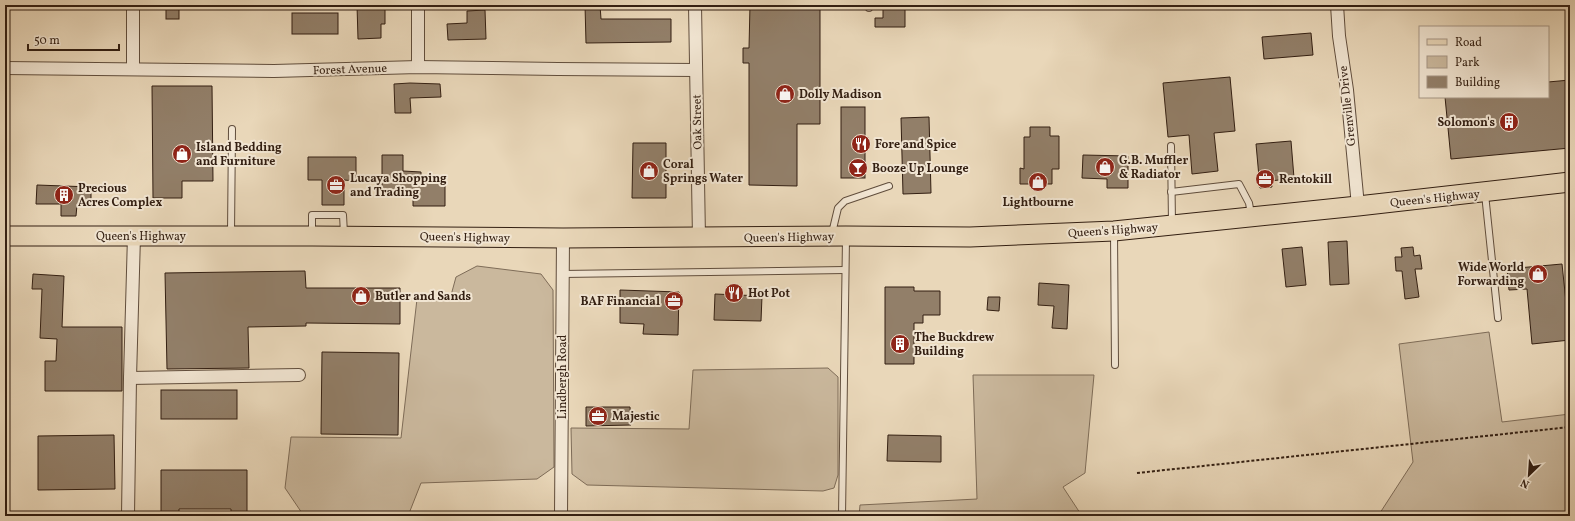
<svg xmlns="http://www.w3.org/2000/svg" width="1575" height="521" font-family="Vollkorn,serif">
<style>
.green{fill:#cab89d;stroke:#7e6c58}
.building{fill:#927f69;stroke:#331f12}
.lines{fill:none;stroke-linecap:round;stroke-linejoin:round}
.service-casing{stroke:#604d3c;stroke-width:8}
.minor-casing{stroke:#604d3c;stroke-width:14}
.primary-casing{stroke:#331f12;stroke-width:21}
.path{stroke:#331f12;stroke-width:2;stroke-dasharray:3 2;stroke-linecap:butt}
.service{stroke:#f1e5d2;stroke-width:6}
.minor{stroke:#f1e5d2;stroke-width:12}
.primary{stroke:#e9d7b9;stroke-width:19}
.labels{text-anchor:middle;stroke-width:4;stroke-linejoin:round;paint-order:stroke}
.street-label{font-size:12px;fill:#331f12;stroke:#f1e5d2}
.poi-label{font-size:12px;font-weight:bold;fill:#331f12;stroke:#f1e5d2;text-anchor:start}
</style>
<rect width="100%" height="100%" fill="#e9d7b9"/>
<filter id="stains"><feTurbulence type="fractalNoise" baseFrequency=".005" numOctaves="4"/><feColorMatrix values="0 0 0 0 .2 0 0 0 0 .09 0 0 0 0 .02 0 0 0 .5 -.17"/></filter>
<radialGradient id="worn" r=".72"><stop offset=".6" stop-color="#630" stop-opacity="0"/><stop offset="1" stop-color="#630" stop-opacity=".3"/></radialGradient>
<g class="green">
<polygon points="477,266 541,274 553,290 554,467 537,479 421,483 408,516 304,516 285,488 291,437 401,438 417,299 450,299 456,277"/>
<polygon points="1489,332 1502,422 1570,414 1570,516 1378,516 1413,462 1399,344"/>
<polygon points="828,368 838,377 838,475 834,488 823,491 587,485 572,474 571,428 689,429 693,370"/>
<polygon points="973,375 1094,375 1085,473 1063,487 1082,516 859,516 860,505 977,499"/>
</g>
<g class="building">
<rect x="166" y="5" width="13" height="14"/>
<polygon points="357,5 385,5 385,24 381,24 381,38 358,39"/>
<polygon points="585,5 600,5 601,19 671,19 671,42 586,43"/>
<polygon points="750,5 820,5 820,124 797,124 797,186 749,185 749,63 743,63 743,48 749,48"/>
<polygon points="883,5 905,5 905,27 875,27 875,18 883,18"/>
<polygon points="485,10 486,39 448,40 447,24 467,23 467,11"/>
<rect x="292" y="13" width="46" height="21"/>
<polygon points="1311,33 1313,55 1264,59 1262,37"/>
<polygon points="1230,77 1235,131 1214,133 1218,171 1192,174 1189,135 1168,137 1163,83"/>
<polygon points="1570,80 1570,148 1451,159 1445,97 1548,97 1548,82"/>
<polygon points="410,83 440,84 441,97 410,98 411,113 395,113 394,84"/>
<polygon points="152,86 212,86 213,181 182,181 182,198 153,198"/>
<rect x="841" y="107" width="24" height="71"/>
<polygon points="929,117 931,193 903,194 901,118"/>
<polygon points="1030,127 1050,127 1050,136 1059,136 1059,169 1052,169 1052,184 1020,184 1020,168 1024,169 1024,137 1030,137"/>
<polygon points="1291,141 1294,178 1271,181 1272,187 1260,188 1256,144"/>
<polygon points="633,143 666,143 666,198 632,198"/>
<polygon points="382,155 403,155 403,171 421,172 421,182 445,182 445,206 413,206 413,195 382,195"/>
<polygon points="1083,155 1128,156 1128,188 1107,188 1107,179 1082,178"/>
<polygon points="308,157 356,157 356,181 344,180 344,205 322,205 322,180 308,180"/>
<polygon points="37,185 91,187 91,205 77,205 76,216 61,216 61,204 36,204"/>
<polygon points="1347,241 1349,284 1330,285 1328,242"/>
<polygon points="1302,247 1306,285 1286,287 1282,249"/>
<polygon points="1413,247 1414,256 1420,255 1422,269 1415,269 1419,297 1405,299 1402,271 1396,271 1395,257 1402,257 1401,248"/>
<polygon points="1562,264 1570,340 1532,344 1527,289 1509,290 1507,269"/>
<polygon points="305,271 306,288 400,288 400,324 306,323 306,326 248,327 249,368 167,369 165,273"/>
<polygon points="33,274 64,276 62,327 122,327 122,391 45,391 45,361 56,361 57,339 40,338 42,289 32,289"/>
<polygon points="1039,283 1069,285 1067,329 1052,328 1054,306 1038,305"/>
<polygon points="885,287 914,287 914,291 940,291 940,315 923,315 923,323 914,323 914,364 885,364"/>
<polygon points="620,290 679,292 678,335 643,334 644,324 620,323"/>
<polygon points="715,294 762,296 761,321 714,320"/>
<polygon points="988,297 1000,297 999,311 987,310"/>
<polygon points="322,352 399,353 398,435 321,434"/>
<rect x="161" y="390" width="76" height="29"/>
<polygon points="586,407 630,407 631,425 586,426"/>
<polygon points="114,435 115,489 38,490 38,436"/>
<polygon points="888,435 941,436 941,462 887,461"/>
<polygon points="161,470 247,470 247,516 231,516 231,509 179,509 179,516 161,516"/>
</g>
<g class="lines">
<defs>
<g id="service">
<polyline points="869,5 869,8"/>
<polyline points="1171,146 1172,224"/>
<polyline points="1171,192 1239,184 1249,203 1251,214"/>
<polyline points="1485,194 1498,318"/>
<polyline points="1114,232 1115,365"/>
<polyline points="231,233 232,129"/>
<polyline points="832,233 838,208 845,201 889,186"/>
<polyline points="312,235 312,215 343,215 344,234"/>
<polyline points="562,274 845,270"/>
<polyline points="842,516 846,238"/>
</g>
<g id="minor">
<polyline points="695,5 699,238"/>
<polyline points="1337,5 1339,36 1347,90 1358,206"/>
<polyline points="418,67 418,5"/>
<polyline points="5,68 274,71 418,67 558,69 695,70"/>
<polyline points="133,69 133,5"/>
<polyline points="130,378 299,375"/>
<polyline points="128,516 130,378 134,236"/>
<polyline points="561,516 563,238"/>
</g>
<polyline id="primary" points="5,236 312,236 563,238 846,236 970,237 1114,231 1358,206 1570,182"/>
</defs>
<use href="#service" class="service-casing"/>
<use href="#minor" class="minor-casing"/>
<use href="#primary" class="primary-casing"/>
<polyline class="path" points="1137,473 1570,427"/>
<use href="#service" class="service"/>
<use href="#minor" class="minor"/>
<use href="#primary" class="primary"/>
</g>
<defs>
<symbol id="shop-disc" viewBox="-11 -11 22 22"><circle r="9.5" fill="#8f2418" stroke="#f1e5d2"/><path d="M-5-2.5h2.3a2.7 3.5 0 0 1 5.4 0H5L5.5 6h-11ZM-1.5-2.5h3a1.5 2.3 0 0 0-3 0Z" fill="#fff"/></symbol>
<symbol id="building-disc" viewBox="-11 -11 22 22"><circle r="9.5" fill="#8f2418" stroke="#f1e5d2"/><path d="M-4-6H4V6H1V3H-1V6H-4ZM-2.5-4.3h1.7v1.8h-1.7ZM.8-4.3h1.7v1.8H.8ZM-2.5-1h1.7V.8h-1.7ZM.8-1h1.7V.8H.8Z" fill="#fff"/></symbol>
<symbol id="restaurant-disc" viewBox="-11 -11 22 22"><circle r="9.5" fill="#8f2418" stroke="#f1e5d2"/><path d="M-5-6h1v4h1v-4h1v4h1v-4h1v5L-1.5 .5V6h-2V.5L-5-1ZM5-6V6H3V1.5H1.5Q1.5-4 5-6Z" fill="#fff"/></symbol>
<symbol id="bar-disc" viewBox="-11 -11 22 22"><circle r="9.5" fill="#8f2418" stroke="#f1e5d2"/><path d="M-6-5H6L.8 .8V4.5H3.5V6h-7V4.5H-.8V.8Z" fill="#fff"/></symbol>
<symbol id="office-disc" viewBox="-11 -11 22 22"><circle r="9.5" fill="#8f2418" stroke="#f1e5d2"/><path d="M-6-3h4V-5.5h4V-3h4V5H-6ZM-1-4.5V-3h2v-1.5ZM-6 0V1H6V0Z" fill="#fff"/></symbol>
</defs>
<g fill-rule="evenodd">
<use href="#shop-disc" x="774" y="83" width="22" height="22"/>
<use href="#building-disc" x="1498" y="111" width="22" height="22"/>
<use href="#restaurant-disc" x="850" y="133" width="22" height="22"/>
<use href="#shop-disc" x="171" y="143" width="22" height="22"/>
<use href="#shop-disc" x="1094" y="156" width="22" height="22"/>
<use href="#bar-disc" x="847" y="157" width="22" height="22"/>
<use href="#shop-disc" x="638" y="160" width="22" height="22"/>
<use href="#office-disc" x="1254" y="168" width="22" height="22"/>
<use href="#shop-disc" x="1027" y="171" width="22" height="22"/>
<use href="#office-disc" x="325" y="174" width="22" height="22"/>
<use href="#building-disc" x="53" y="184" width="22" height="22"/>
<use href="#shop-disc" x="1527" y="263" width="22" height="22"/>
<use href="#restaurant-disc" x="723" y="282" width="22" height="22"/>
<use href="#shop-disc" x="350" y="285" width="22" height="22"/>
<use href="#office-disc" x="663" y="290" width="22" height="22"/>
<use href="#building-disc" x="889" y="333" width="22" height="22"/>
<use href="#office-disc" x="587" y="405" width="22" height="22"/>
</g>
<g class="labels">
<g class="street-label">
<text transform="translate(350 69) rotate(-2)" y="4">Forest Avenue</text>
<text transform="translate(1347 106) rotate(-96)" y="4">Grenville Drive</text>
<text transform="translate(697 122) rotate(-91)" y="4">Oak Street</text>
<text transform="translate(1435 198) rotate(-6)" y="4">Queen's Highway</text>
<text transform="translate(1113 230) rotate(-4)" y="4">Queen's Highway</text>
<text x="141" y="240">Queen's Highway</text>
<text transform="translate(465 237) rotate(1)" y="4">Queen's Highway</text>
<text transform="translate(789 237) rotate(-1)" y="4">Queen's Highway</text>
<text transform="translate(562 377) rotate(-90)" y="4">Lindbergh Road</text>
</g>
<g class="poi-label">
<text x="799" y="98">Dolly Madison</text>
<text x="1495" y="126" text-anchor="end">Solomon's</text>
<text x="875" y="148">Fore and Spice</text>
<text x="196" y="151">Island Bedding<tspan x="196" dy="14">and Furniture</tspan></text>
<text x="1119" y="164">G.B. Muffler<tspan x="1119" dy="14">&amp; Radiator</tspan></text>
<text x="663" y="168">Coral<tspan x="663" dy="14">Springs Water</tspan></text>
<text x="872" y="172">Booze Up Lounge</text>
<text x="350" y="182">Lucaya Shopping<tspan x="350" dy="14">and Trading</tspan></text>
<text x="1279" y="183">Rentokill</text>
<text x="78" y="192">Precious<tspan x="78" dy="14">Acres Complex</tspan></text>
<text x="1038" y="206" text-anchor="middle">Lightbourne</text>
<text x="1524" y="271" text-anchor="end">Wide World<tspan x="1524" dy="14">Forwarding</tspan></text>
<text x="748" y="297">Hot Pot</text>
<text x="375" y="300">Butler and Sands</text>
<text x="660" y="305" text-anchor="end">BAF Financial</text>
<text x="914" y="341">The Buckdrew<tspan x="914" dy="14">Building</tspan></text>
<text x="612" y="420">Majestic</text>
</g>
</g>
<rect width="1575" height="521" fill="none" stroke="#e9d7b9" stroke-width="20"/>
<rect x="6" y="6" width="1563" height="509" fill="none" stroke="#331f12" stroke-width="2"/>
<rect x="10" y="10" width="1555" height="501" fill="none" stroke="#331f12"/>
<rect x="1419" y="26" width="130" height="72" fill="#f1e5d2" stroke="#a59685"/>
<rect x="1427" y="39" width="20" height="6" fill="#e9d7b9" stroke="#a59685"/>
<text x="1455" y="46" font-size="12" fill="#331f12">Road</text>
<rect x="1427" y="56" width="20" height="12" fill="#cab89d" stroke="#a59685"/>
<text x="1455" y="66" font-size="12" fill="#331f12">Park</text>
<rect x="1427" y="76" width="20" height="12" fill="#927f69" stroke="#a59685"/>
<text x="1455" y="86" font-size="12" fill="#331f12">Building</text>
<g transform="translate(1529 475) rotate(205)" stroke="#f1e5d2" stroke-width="3" paint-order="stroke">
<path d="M0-3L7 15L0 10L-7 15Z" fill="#331f12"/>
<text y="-6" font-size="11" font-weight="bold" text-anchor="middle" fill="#331f12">N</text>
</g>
<path d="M28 44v6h91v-6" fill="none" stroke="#331f12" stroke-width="2"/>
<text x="34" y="44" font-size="12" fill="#331f12" stroke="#f1e5d2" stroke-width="3" paint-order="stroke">50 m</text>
<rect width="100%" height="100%" filter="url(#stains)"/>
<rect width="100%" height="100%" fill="url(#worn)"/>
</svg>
